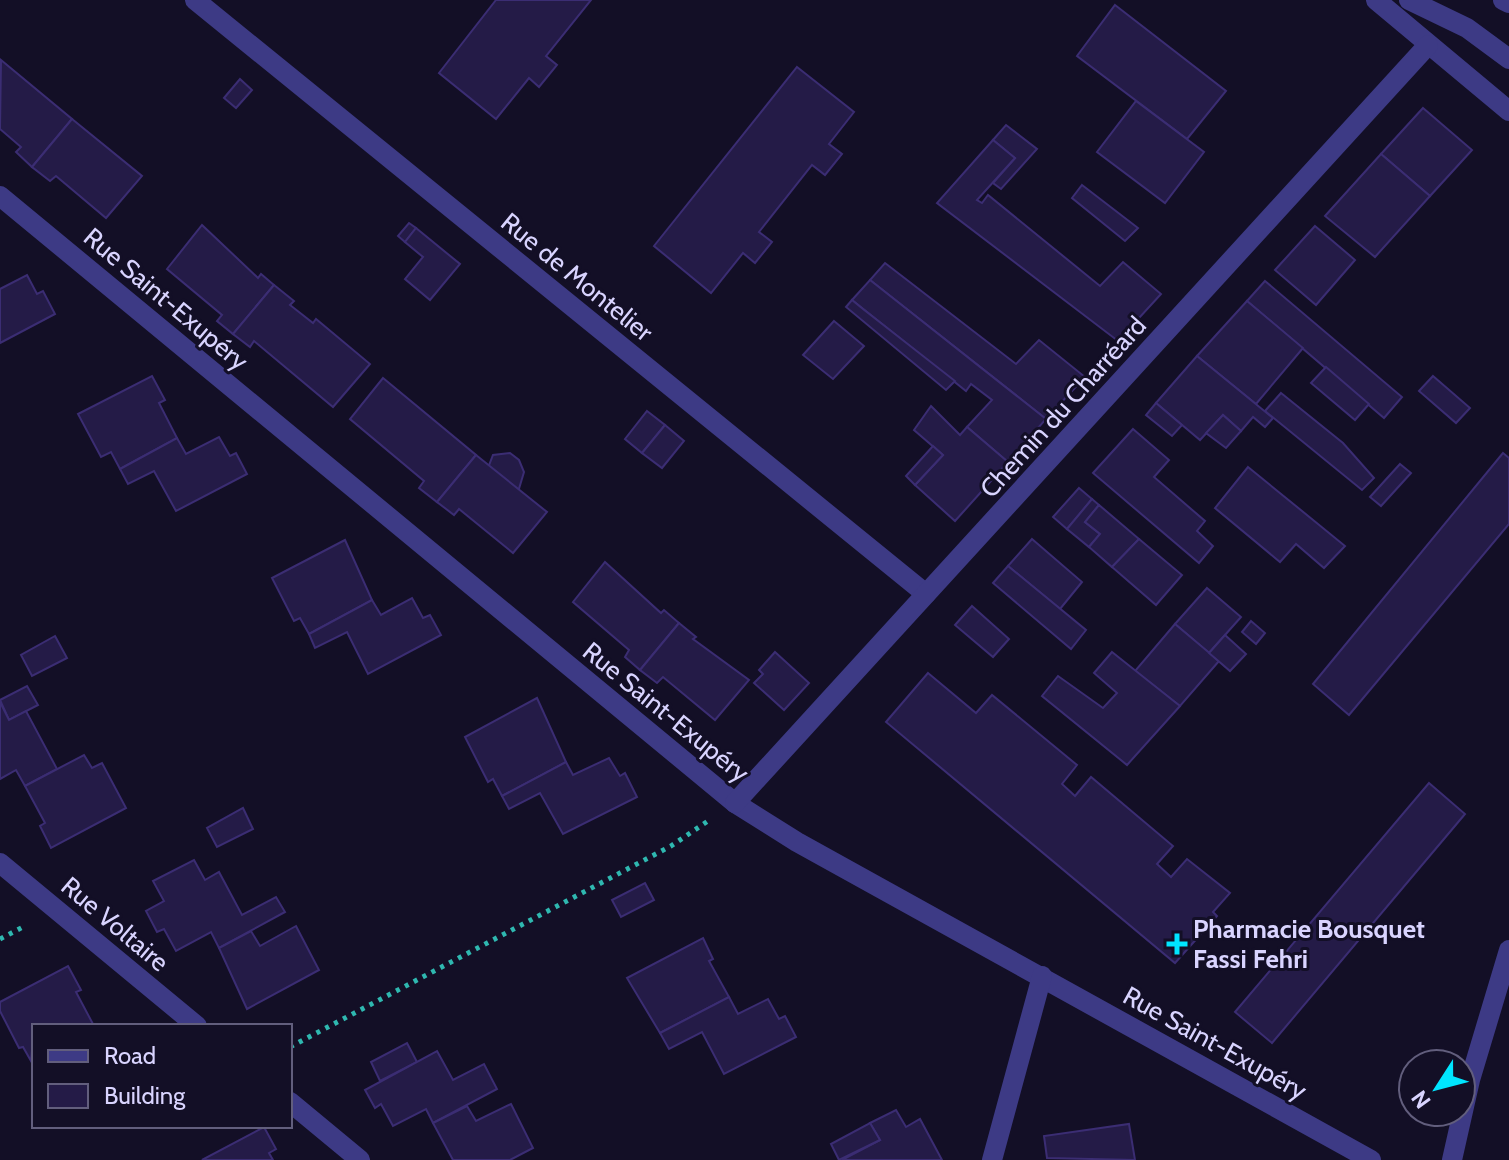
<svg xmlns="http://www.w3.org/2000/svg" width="1509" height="1160" font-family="Cabin,sans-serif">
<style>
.building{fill:#241b47;stroke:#3b2d73;stroke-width:2}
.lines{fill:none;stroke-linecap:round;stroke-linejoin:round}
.path{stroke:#2fb8b0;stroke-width:5;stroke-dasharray:4 6;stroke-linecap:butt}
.minor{stroke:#3d3a85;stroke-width:20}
.poi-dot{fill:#00e5ff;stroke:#130f26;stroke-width:3}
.labels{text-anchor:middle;stroke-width:6;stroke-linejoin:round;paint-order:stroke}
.street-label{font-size:26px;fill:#d9d4ff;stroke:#130f26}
.poi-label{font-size:26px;font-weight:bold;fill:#d9d4ff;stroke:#130f26;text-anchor:start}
</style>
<rect width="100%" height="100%" fill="#130f26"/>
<g class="building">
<polygon points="496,0 591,0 546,56 557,65 539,87 529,78 496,119 439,73"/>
<polygon points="1115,5 1226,91 1187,139 1077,56"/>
<polygon points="1,60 72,119 32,167 16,152 21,147 0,129"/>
<polygon points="797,67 854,112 829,144 842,154 825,175 812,165 759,232 772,242 755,263 743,253 711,293 654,246"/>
<polygon points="240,79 252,90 236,108 224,98"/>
<polygon points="1136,101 1204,152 1165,203 1097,152"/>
<polygon points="1423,108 1472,150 1430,196 1381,154"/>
<polygon points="72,119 142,176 106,218 56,176 50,181 32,167"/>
<polygon points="1006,125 1037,149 1001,189 993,183 1015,158 993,140"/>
<polygon points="993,140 1015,158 977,200 982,203 988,195 1100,286 1123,262 1161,294 1118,341 937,203"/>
<polygon points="1381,154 1430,196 1375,257 1325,216"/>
<polygon points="1082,185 1138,228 1125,241 1072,198"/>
<polygon points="409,223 416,228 405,242 398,236"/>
<polygon points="202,225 258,278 261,274 274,285 233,334 217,321 222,315 167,269"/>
<polygon points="1315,226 1355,260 1316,305 1275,270"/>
<polygon points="416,228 460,264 430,300 405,279 423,257 405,242"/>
<polygon points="885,263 1016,364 1039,340 1085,377 1046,419 870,280"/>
<polygon points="27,275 37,294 43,291 55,314 0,343 0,289"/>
<polygon points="870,280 1046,419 1008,462 967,427 992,400 971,384 966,391 852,300"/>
<polygon points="1265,281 1402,397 1384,418 1247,301"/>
<polygon points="274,285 294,301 290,305 313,323 316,319 370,364 333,407 254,341 250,347 233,334"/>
<polygon points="852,300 863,309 955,381 946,390 846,307"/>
<polygon points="1247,301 1303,348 1256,404 1197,356"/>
<polygon points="834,321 864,346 833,379 803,355"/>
<polygon points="1197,356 1273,418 1265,427 1253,417 1241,431 1223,415 1200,440 1156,403"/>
<polygon points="1326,367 1369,404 1355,420 1311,383"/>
<polygon points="152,376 165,400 159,403 177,438 120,469 111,452 101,457 78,414"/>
<polygon points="1433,376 1470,408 1456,423 1419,391"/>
<polygon points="383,378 476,455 437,502 419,488 424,481 350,419"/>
<polygon points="1281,393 1343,443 1374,478 1362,490 1265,411"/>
<polygon points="1156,403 1182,425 1172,436 1146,415"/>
<polygon points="931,406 960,435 967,427 1008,462 955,521 915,485 943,455 914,430"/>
<polygon points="647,411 665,425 642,453 625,439"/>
<polygon points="1223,415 1241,431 1226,448 1206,433"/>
<polygon points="665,425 684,441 662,468 642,453"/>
<polygon points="1133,429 1169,460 1154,477 1205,521 1197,531 1213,546 1199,563 1093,473"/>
<polygon points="219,437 230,456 236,453 247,474 176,511 154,471 128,484 120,469 177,438 186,454"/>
<polygon points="933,446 943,455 915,485 906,476"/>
<polygon points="510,453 519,460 524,472 518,492 488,468 493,455"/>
<polygon points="1503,453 1509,458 1509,524 1349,715 1313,684"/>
<polygon points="476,455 547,512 513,553 459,509 454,515 437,502"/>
<polygon points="1400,464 1411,473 1381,506 1370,497"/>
<polygon points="1248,467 1345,546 1324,568 1296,544 1280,562 1215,508"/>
<polygon points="1079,488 1092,499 1067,529 1053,517"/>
<polygon points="1092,499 1099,505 1085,522 1100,534 1089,547 1067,529"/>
<polygon points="1099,505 1139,539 1112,567 1089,547 1100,534 1085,522"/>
<polygon points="1032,539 1082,582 1060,609 1008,566"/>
<polygon points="1139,539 1182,575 1156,605 1112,567"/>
<polygon points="345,540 372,600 309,634 300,618 294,621 272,578"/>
<polygon points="605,562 661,613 664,610 679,623 640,670 625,657 629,650 573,602"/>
<polygon points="1008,566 1086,630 1071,649 993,583"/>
<polygon points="1207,588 1241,617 1209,653 1175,624"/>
<polygon points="412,598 423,618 430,615 441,635 368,674 347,632 315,648 309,634 372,600 381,615"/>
<polygon points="972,606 1009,639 993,657 955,625"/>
<polygon points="1251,621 1265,633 1256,644 1242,632"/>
<polygon points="679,623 696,637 693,639 749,680 715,720 663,677 657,683 640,670"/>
<polygon points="1175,624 1219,661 1180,706 1135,671"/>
<polygon points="1225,635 1246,654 1230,671 1209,653"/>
<polygon points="55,636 67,658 32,676 21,655"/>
<polygon points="775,652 809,683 784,710 754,683 763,674 759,670"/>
<polygon points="1112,652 1180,706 1127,765 1042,696 1058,676 1103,708 1117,693 1094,673"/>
<polygon points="928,673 976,713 992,695 1077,765 1062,784 1075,796 1091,777 1173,846 1157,864 1171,877 1187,859 1230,893 1213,912 1217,916 1175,963 886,722"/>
<polygon points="27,686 38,705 9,720 0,700"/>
<polygon points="537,698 566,762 502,796 493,779 488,782 465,737"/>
<polygon points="0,702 9,720 26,711 57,769 25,786 16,770 0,779"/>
<polygon points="84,755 92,768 102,763 126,808 51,848 40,826 45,823 25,786"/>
<polygon points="609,758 620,776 625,773 637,797 563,834 540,793 509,809 502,796 566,762 573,775"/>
<polygon points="1429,783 1465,814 1272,1043 1235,1012"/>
<polygon points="243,808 253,829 217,847 207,828"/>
<polygon points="194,860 205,880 219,872 242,915 276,897 285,912 219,948 211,932 176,951 164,929 157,932 146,911 164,901 153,881"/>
<polygon points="645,883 654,900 621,917 612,900"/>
<polygon points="296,926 319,970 247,1009 219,948 251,931 260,946"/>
<polygon points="703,938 713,959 709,961 729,997 660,1033 627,978"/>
<polygon points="68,966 81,990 76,992 94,1026 34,1026 31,1061 23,1047 19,1048 0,1011 0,1002"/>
<polygon points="729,997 738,1014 768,999 779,1019 785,1016 796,1037 724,1074 702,1032 669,1049 660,1033"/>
<polygon points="407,1043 417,1062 380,1081 371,1062"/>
<polygon points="437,1051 453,1080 484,1064 497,1089 433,1123 426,1109 393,1126 381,1104 375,1108 365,1090"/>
<polygon points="511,1104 533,1148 510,1160 453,1160 433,1123 467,1106 476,1121"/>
<polygon points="896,1110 906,1127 920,1119 942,1160 842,1160 880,1140 870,1123"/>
<polygon points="870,1123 880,1140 839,1160 831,1144"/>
<polygon points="1129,1124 1135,1160 1047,1158 1044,1136"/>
<polygon points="264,1127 276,1149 269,1153 273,1160 202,1160"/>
</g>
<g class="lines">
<g class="path">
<polyline points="0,939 23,927"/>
<polyline points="290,1047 671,846 708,821"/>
</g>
<g class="minor">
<polyline points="195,0 926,594"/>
<polyline points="1376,0 1509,111"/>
<polyline points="1409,0 1467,28 1509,59"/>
<polyline points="1503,0 1509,3"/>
<polyline points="0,196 735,803 797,842 1371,1160"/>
<polyline points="735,803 1428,45"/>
<polyline points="0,863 197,1026"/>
<polyline points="290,1102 360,1160"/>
<polyline points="992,1160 1042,976"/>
<polyline points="1452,1160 1470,1080 1509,950"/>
</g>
</g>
<path class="poi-dot" d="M1173 932h8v8h8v8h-8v8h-8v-8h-8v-8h8z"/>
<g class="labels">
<g class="street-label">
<text transform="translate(577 277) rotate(39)" y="9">Rue de Montelier</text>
<text transform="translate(166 299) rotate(40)" y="9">Rue Saint-Exupéry</text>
<text transform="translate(1063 407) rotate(-48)" y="9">Chemin du Charréard</text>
<text transform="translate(666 712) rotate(39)" y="9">Rue Saint-Exupéry</text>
<text transform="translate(115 924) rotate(40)" y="9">Rue Voltaire</text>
<text transform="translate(1215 1043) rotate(29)" y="9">Rue Saint-Exupéry</text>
</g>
<g class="poi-label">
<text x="1193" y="938">Pharmacie Bousquet<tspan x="1193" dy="30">Fassi Fehri</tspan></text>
</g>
</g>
<rect x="32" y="1024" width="260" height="104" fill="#130f26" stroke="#625e7d" stroke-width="2"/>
<rect x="48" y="1050" width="40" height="12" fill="#3d3a85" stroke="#625e7d" stroke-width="2"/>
<text x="104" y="1064" font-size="24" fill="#d9d4ff">Road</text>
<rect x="48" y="1084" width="40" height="24" fill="#241b47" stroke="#625e7d" stroke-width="2"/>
<text x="104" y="1104" font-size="24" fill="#d9d4ff">Building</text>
<g transform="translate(1437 1088) rotate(234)"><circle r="38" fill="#130f26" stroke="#625e7d" stroke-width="2"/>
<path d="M0-6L14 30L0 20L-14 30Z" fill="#00e5ff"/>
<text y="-12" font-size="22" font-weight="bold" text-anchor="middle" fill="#d9d4ff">N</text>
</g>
</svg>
